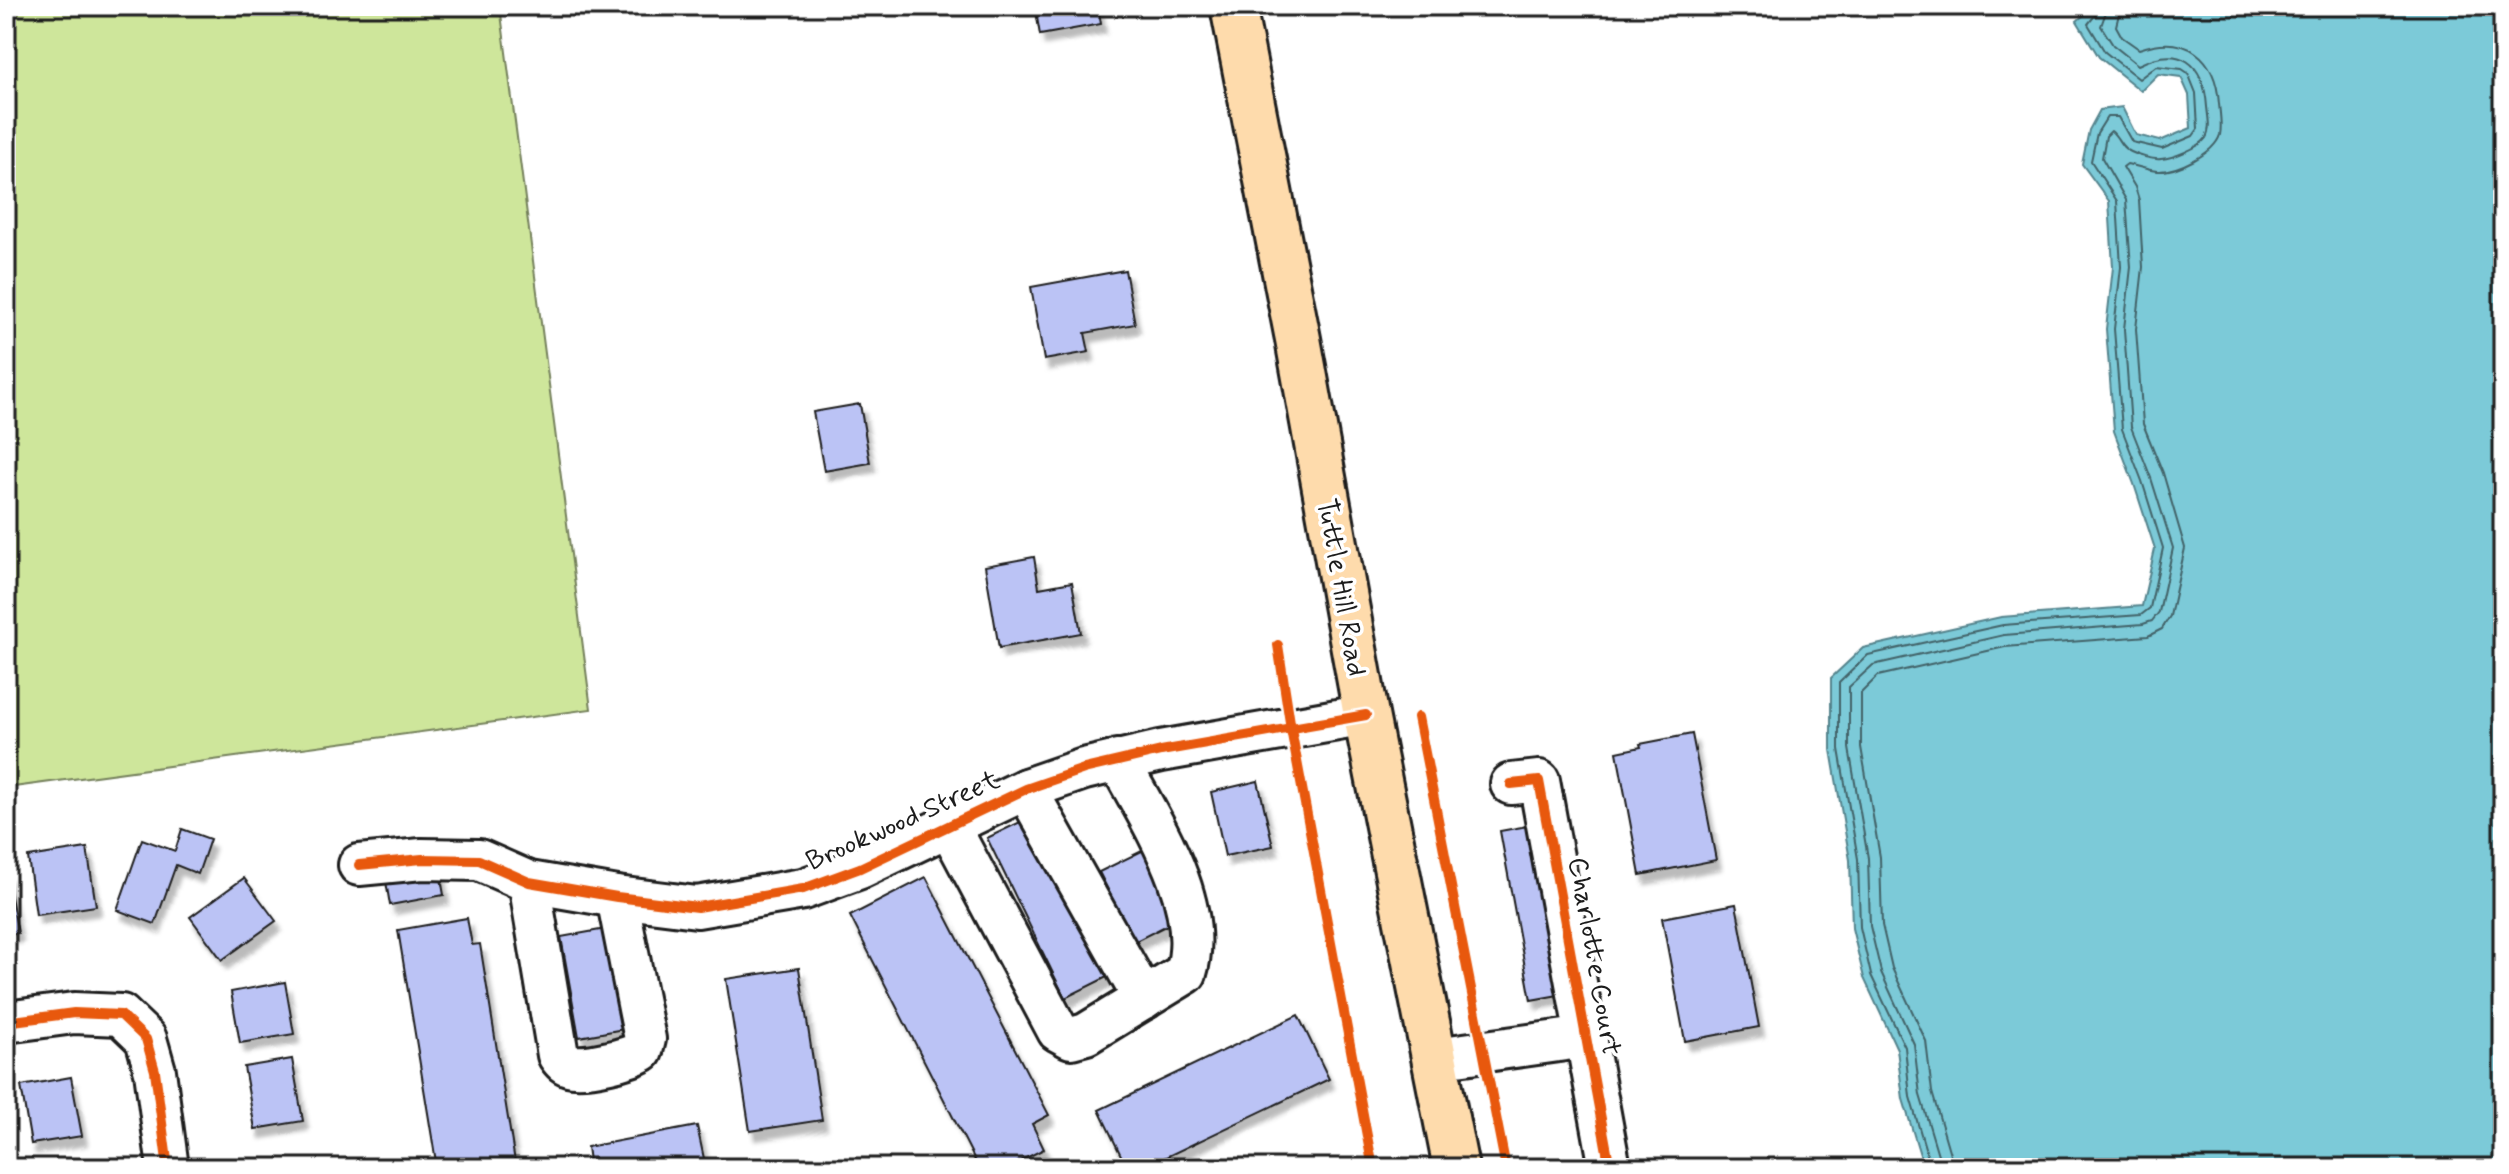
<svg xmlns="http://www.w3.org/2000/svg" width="2509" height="1174" font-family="Mynerve,sans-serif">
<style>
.green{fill:#cee69b;stroke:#75815c;stroke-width:2}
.water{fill:#7bcad8;stroke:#55848d;stroke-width:2}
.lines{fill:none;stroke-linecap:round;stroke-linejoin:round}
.shore{stroke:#426267;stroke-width:2}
.building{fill:#bbc3f5;stroke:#1c1c1c;stroke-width:2;filter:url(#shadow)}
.minor-casing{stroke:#1c1c1c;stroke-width:46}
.major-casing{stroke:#1c1c1c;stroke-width:50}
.minor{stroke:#fff;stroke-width:40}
.major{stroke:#fedbac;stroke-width:44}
.cycleway-casing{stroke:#fff;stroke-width:15}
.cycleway{stroke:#e8590c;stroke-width:10}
.labels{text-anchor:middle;stroke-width:7;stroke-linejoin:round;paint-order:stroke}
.street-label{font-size:28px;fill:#1c1c1c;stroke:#fff}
</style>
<defs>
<filter id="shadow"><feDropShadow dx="5" dy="9" stdDeviation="2" flood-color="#0004"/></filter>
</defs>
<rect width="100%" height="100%" fill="#fff"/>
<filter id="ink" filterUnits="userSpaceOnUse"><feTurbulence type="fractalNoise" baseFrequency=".0125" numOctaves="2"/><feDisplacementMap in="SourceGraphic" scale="16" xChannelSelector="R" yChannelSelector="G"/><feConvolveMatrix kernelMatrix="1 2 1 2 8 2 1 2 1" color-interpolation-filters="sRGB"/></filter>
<g filter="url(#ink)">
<polygon class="green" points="6,6 500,6 591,709 6,788"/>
<polygon class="water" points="2094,6 2503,6 2503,1168 1924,1168 1903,1099 1897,1049 1864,978 1852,928 1850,860 1831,750 1831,678 1863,648 2001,617 2142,606 2155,549 2134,484 2114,431 2106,329 2113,267 2109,201 2082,164 2089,130 2100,110 2122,107 2136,135 2160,141 2191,128 2189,95 2181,77 2158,74 2141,91 2099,57 2077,21"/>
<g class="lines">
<g class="shore">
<polyline points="1931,1168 1910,1097 1905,1047 1871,975 1860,927 1858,859 1839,749 1839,683 1868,655 2003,625 2141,615 2150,608 2163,548 2142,481 2122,429 2114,329 2121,267 2117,201 2091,161 2097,133 2107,117 2118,117 2132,142 2162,149 2193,136 2198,129 2196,93 2188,73 2182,69 2156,66 2139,79 2105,52 2088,24 2097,13 2098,6"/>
<path d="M1942,1168l-22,-73 -6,-51 -33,-72 -11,-46 -2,-68 -19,-110v-61l24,-22 131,-30 139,-11 9,-3 7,-9 14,-64 -22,-70 -20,-51 -7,-98 7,-62 -5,-67 -24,-42 4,-22 5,-5c8,6 9,17 20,21 8,4 22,8 30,7 12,-1 38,-11 45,-21 5,-9 2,-21 1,-31 -3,-45 -27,-63 -69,-42l-25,-20 -12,-19 7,-20"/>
<path d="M1954,1168l-22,-76 -6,-51 -34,-73 -10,-43 -2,-68 -19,-110v-54l17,-17 127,-29 143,-11 14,-7 8,-13 15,-68 -22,-75 -20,-49 -7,-95 7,-62 -4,-67 -4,-13 -12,-20 4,-3c10,2 20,6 30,7 19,1 57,-17 63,-36 2,-9 0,-21 -1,-31 -3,-48 -33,-71 -80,-55l-17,-12 -6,-11 5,-20"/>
</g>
</g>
<g class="building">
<polygon points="1035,6 1098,6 1101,24 1040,35"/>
<polygon points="1125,270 1135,324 1085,333 1089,352 1044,360 1031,287"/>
<polygon points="860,404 870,463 824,471 813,412"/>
<polygon points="1034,557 1039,588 1072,582 1081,633 999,648 985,566"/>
<polygon points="1692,734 1716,860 1640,875 1617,752 1641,747 1640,744"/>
<polygon points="1258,781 1273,846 1225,856 1211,792"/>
<polygon points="1037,814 1115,973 1065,998 987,838"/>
<polygon points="1533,825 1564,994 1531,1000 1500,831"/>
<polygon points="182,829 210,839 198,874 176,865 155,924 117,910 142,839 175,851"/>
<polygon points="1150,847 1185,916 1134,942 1099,872"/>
<polygon points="87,848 96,906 36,915 28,857"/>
<polygon points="439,867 444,895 390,905 385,876"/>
<polygon points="6,871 18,933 6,935"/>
<polygon points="926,877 1049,1115 1032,1124 1044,1149 1006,1168 979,1168 850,916"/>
<polygon points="244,878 276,921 222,960 190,917"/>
<polygon points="1736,904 1759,1027 1685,1041 1662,918"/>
<polygon points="467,918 472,945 480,944 516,1168 437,1168 398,930"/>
<polygon points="617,927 635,1027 579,1037 561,937"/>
<polygon points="799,968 822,1120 750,1131 726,979"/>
<polygon points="285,982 294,1034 240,1043 231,992"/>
<polygon points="1298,1015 1329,1079 1143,1168 1127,1168 1099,1110"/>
<polygon points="292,1059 303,1121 255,1129 244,1067"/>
<polygon points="71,1077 82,1136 31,1144 21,1086"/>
<polygon points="697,1126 706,1168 555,1168 589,1161 587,1147"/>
</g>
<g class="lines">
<defs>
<g id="minor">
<polyline points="1511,784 1539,781 1610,1168"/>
<polyline points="1026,789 1144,999"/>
<path d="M949,826l109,205 13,7 15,-4 100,-61c21,-69 -36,-153 -68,-213"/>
<polyline points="359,865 422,859 479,860 529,882 617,897 697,907 803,889 860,868 1026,789 1084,769 1161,751 1366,715"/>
<path d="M529,882l29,173c4,6 7,10 15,11 16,2 55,-7 69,-15l3,-12 -28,-142"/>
<polyline points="6,1022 74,1013 121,1015 146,1039 155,1071 168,1168"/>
<polyline points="1435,1058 1587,1037"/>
</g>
<polyline id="major" points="1233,6 1298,339 1366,715 1456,1168"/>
</defs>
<use href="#minor" class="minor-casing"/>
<use href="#major" class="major-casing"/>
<use href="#minor" class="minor"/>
<use href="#major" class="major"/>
<defs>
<g id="cycleway">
<polyline points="1278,645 1291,729 1373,1168"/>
<polyline points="1418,717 1506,1168"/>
<polyline points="1511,784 1539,781 1610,1168"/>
<polyline points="359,865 422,859 479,860 529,882 617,897 697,907 803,889 860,868 1026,789 1084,769 1161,751 1366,715"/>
<polyline points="6,1022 74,1013 121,1015 146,1039 155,1071 168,1168"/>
</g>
</defs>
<use href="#cycleway" class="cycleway-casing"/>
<use href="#cycleway" class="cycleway"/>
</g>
</g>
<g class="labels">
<g class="street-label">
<text transform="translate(1343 587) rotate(80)" y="10">Tuttle Hill Road</text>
<text transform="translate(902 819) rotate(-24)" y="10">Brookwood Street</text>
<text transform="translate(1596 956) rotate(80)" y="10">Charlotte Court</text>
</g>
</g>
<rect width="2509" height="1174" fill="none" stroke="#fff" stroke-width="32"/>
<rect x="16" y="16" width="2477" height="1142" fill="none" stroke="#1c1c1c" stroke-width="3" filter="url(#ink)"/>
</svg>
